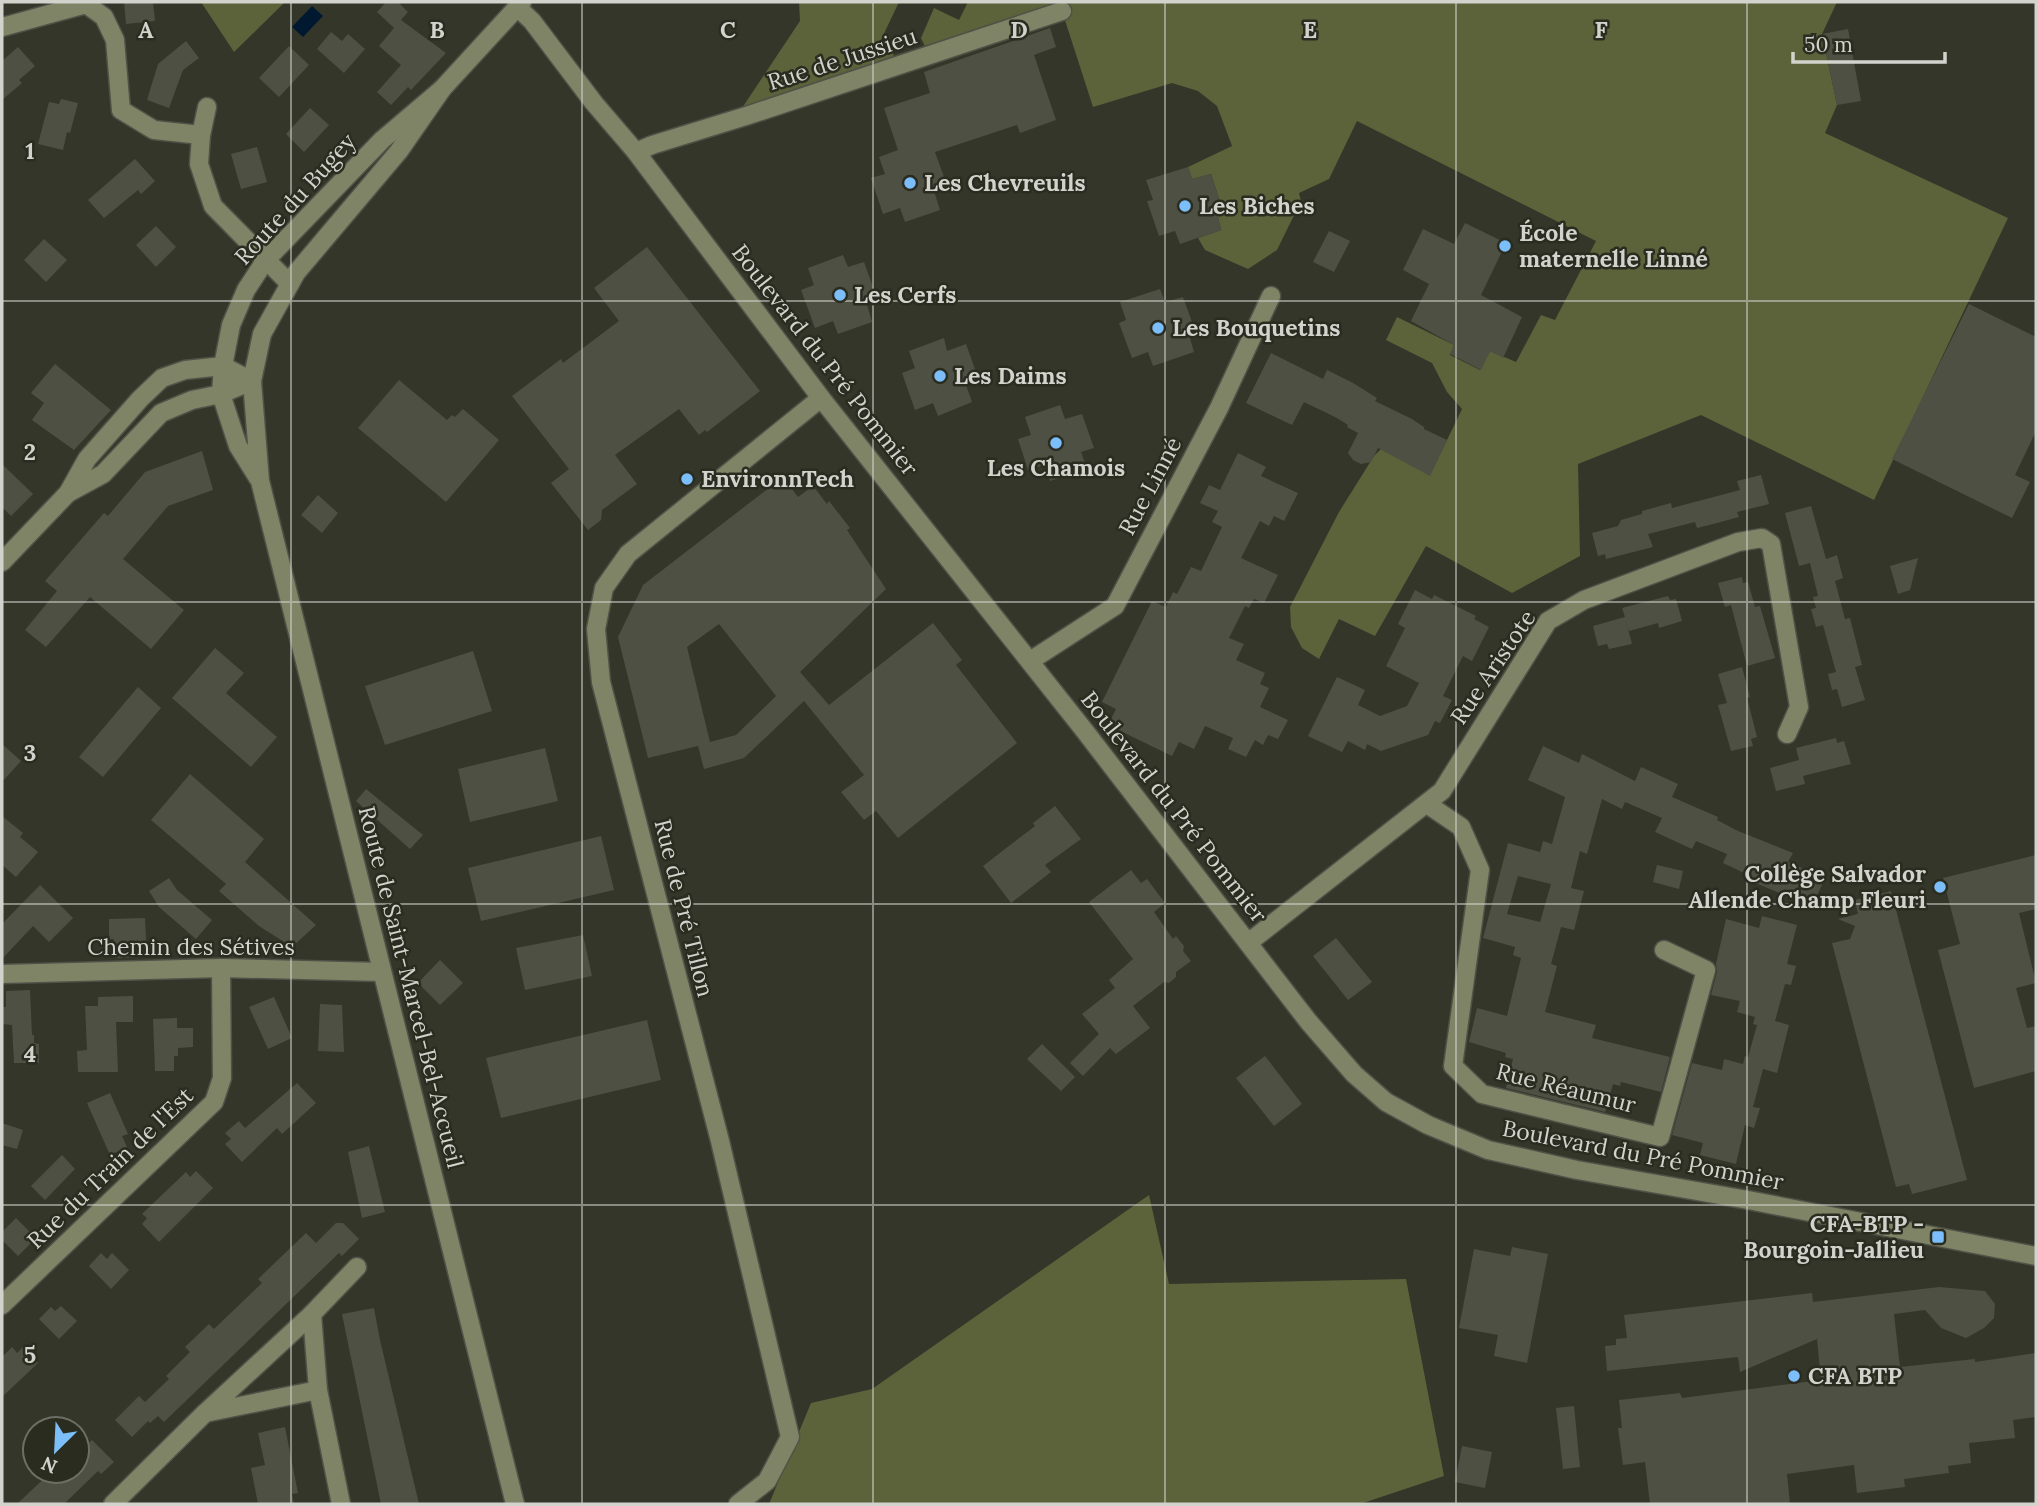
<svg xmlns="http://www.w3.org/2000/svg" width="2038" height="1506" font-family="Lora,serif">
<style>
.green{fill:#5c623a}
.water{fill:#001931}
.building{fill:#4e5044;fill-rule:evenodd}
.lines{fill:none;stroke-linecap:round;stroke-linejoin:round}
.minor-casing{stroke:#505247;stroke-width:21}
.minor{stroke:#7f8466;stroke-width:18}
.grid{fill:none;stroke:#d2d3cc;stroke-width:2;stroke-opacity:0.55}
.poi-dot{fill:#7cbef9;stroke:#2a2c20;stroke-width:2.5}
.labels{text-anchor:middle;stroke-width:5;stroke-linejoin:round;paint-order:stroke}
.street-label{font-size:23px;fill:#d2d3cc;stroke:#2a2c20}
.poi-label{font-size:23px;font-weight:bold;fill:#d2d3cc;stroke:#2a2c20;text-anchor:start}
.grid-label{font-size:23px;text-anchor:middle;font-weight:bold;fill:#d2d3cc;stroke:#2a2c20;stroke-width:5;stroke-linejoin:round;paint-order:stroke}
</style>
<rect width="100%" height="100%" fill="#34362a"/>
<g class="green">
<polygon points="201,2 285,2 234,52"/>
<polygon points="799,2 899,2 879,44 893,51 895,67 734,120 800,21"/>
<polygon points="968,2 1837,2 1822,34 1837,105 1825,133 2008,218 1874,500 1701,415 1578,464 1580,556 1512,593 1426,546 1375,636 1339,619 1319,659 1302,648 1291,627 1290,607 1339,512 1374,456 1382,448 1430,475 1462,409 1447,392 1432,363 1386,340 1397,317 1454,345 1450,355 1480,370 1490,351 1516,362 1541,315 1555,320 1596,241 1357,121 1329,179 1299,193 1301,201 1277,250 1248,269 1205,250 1198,238 1221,230 1217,213 1223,211 1211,174 1192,179 1188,167 1232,146 1217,106 1198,91 1172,83 1093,107 1062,11 929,55 921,38 934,8 959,20"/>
<polygon points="1149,1195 1169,1284 1406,1279 1444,1476 1360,1504 769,1504 811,1403 872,1389"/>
</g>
<polygon class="water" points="312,6 323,16 303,37 292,27"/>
<g class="building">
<polygon points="124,2 153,2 155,21 126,24"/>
<polygon points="386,2 398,2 408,12 401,20 446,53 411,90 408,87 391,105 377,92 401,65 379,46 394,28 377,12"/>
<polygon points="1050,28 1056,47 1034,55 1056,120 1020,133 1017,125 935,152 948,188 934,191 940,210 905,222 900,208 883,214 871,178 885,174 879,157 898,150 884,108 930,93 924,72"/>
<polygon points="1848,29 1861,101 1837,105 1822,34"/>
<polygon points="331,32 342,41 348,34 365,49 344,73 317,49"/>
<polygon points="186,41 199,58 183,70 169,108 147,100 158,64"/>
<polygon points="289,46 309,65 279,97 259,78"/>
<polygon points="18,47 35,66 19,80 22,83 2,100 2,61"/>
<polygon points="61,99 78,103 70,133 67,132 63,150 38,144 49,102 59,104"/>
<polygon points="310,108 329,125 304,152 286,134"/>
<polygon points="257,147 267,182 241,189 231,154"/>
<polygon points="135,159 155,181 141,194 138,190 104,218 88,200"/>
<polygon points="1188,167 1192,179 1211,174 1223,211 1217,213 1221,230 1180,244 1175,231 1159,236 1147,201 1153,200 1146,180"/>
<polygon points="1465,223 1506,243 1481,295 1522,317 1503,358 1490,351 1481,370 1450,354 1454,345 1411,321 1429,284 1403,270 1423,229 1454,244"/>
<polygon points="156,226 176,247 156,267 136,245"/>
<polygon points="1329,231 1350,241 1334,272 1313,262"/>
<polygon points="44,239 67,260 46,282 24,260"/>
<polygon points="647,247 760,391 707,432 705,430 699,435 679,409 615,455 637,484 602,510 601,520 588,530 551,483 569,469 512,396 561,359 563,363 619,321 594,288"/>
<polygon points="843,255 848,267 864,262 878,301 867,305 872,322 838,334 833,321 815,328 801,290 814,285 808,268"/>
<polygon points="1160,289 1165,302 1183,297 1196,333 1189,335 1194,352 1153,366 1148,352 1132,358 1119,323 1126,320 1120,302"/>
<polygon points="1969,304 2036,337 2036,431 2015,475 2030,482 2012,518 1892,459"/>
<polygon points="944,338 947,351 966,344 979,380 966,385 972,402 938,416 933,403 915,410 902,373 915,368 909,351"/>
<polygon points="1271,353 1323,379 1327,370 1353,383 1377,398 1375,401 1412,419 1424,427 1424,429 1447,440 1430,476 1378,448 1371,462 1361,464 1353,460 1348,453 1358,433 1347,427 1348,425 1337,418 1304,402 1292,425 1246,403"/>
<polygon points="55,364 111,410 74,450 32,420 44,403 31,393"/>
<polygon points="399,380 447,420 452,415 455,417 463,409 499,440 446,502 358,428"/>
<polygon points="1060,405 1065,419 1082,414 1094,448 1081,452 1087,469 1050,481 1044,465 1028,470 1018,439 1031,435 1025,417"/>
<polygon points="202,451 213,490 168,506 123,559 184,610 151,649 90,597 46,647 25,630 57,591 45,581 104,513 108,516 145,472"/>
<polygon points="1238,453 1266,467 1261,476 1298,493 1284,521 1274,516 1269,526 1260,521 1241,558 1278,575 1264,603 1254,599 1249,608 1245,606 1229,638 1244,644 1236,660 1265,673 1260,684 1269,688 1260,707 1288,720 1278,739 1268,735 1263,745 1255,740 1246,757 1228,749 1233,738 1205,726 1194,749 1179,742 1172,756 1108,725 1116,709 1102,702 1152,601 1166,607 1173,592 1177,594 1191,567 1201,571 1222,527 1212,522 1218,511 1200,503 1209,485 1220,490"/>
<polygon points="2,464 33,494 11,516 2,507"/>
<polygon points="1761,475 1769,504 1737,512 1739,517 1717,523 1697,528 1695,522 1648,534 1653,547 1606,559 1605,554 1598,556 1592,533 1618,526 1621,520 1642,514 1642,511 1671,503 1672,508 1740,490 1737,481"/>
<path d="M783,477l15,20 15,-11 14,18 2,-3 21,27 -3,2 39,59 -86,83 29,33 104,-82 29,37 -6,5 61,78 -119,95 -22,-27 -12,9 -23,-28 23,-17 -60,-74 -60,57 -40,11 -6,-23 -50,12 -30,-121 25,-52zM719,624l57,72 -40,39 -26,7 -23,-95z"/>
<polygon points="318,495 338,513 322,533 301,515"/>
<polygon points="1811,506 1826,559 1837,555 1843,578 1835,581 1845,619 1850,618 1862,665 1855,667 1865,700 1842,707 1837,689 1832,690 1828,674 1836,672 1823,625 1816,627 1811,609 1816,608 1813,597 1818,596 1810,563 1799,566 1785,513"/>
<polygon points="1918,558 1910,590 1898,594 1890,566"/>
<polygon points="1742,577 1743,583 1748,582 1755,607 1760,606 1775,658 1747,666 1731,605 1725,607 1718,583"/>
<polygon points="1415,590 1432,599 1434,595 1476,616 1474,619 1489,627 1472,661 1463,656 1443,696 1452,700 1440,723 1435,721 1428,735 1381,751 1367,744 1365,750 1348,741 1342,752 1308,736 1337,677 1365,690 1358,705 1380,716 1407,706 1419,683 1386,666 1405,628 1398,624"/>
<polygon points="1668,596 1670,600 1676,599 1682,621 1659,628 1658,623 1629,631 1626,621 1632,644 1609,649 1607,644 1598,646 1593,626 1625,617 1622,608"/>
<polygon points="215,648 244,673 226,693 277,737 251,767 172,698"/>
<polygon points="473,651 492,711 385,745 365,686"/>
<polygon points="1742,667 1750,697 1747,698 1757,737 1751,739 1753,746 1731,751 1718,705 1727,703 1718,674"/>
<polygon points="138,687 161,708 103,777 79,757"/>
<polygon points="1836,738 1837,743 1844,741 1851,764 1803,776 1805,784 1776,791 1770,768 1799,760 1796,748"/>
<polygon points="2,744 21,761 2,782"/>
<path d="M1543,746l36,17 3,-9 53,27 6,-14 37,17 -6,13 46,20 -1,3 21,11 55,22 -5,9 37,16 -13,29 -56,-24 1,-4 -34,-16 4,-9 -31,-13 -4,8 -37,-17 7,-14 -37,-16 -3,7 -20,-10 -15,55 -7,-3 -9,37 13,3 -10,39 -13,-3 -10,37 6,2 -12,46 51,13 -4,13 78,19 -9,35 -40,-10 -1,4 -7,-2 -8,28 -99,-24 7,-29 -8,-2 1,-4 -37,-11 8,-34 30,8 14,-58 -8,-3 2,-8 -32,-9 25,-95 32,9 3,-11 9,3 13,-47 -37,-17zM1518,876l33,8 -11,38 -33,-8z"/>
<polygon points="545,748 558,801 470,822 458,769"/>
<polygon points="190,774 264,839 245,862 316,925 292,947 259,926 219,891 226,884 151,820"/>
<polygon points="366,789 423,835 410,849 356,801"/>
<polygon points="1055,806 1081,839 1045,865 1051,872 1011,903 983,866 1035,826 1033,823"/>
<polygon points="2,816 23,833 20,837 38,852 16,877 2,865"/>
<polygon points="601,836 614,890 481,921 468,868"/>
<polygon points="2036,855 2036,909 2019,913 2036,983 2016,988 2027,1028 2036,1026 2036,1071 1974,1088 1938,950 1960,944 1943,878"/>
<polygon points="1657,865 1683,871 1679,889 1653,882"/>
<polygon points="1131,870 1141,883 1147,879 1165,903 1154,912 1173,939 1176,936 1184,946 1183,951 1191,961 1176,972 1176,977 1169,983 1164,982 1133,1006 1150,1028 1116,1054 1110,1048 1083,1076 1070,1063 1099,1034 1082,1014 1115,988 1109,980 1133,959 1089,902"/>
<polygon points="169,878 177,890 212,920 196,939 159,907 149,891"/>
<polygon points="40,885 73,918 49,942 33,926 2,959 2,924"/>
<polygon points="1891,891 1967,1180 1912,1194 1909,1184 1896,1187 1832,943 1850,939 1855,926 1838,919 1858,914 1855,900"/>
<polygon points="1762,916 1797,925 1787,964 1796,966 1791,985 1785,984 1775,1021 1789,1025 1777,1073 1763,1069 1753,1107 1760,1108 1754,1128 1745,1125 1736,1164 1700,1155 1703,1143 1672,1135 1692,1063 1722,1070 1724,1059 1743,1064 1745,1056 1748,1057 1757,1025 1753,1024 1755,1017 1737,1012 1740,1001 1711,995 1717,972 1716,964 1726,919 1759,928"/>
<polygon points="145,918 147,957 115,958 114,939 109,939 109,919"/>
<polygon points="583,935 592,976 525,990 516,948"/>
<polygon points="1336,938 1372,982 1348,1000 1313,956"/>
<polygon points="440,960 463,983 440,1005 418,983"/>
<polygon points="30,990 32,1035 34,1035 34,1043 39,1044 39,1063 14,1063 12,1025 2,1024 2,1007 6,1007 6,991"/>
<polygon points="133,996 133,1022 116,1022 118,1072 78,1072 77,1051 87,1050 85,1006 98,1006 98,997"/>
<polygon points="274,997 292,1038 268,1049 249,1007"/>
<polygon points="320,1004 342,1005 344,1052 318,1051"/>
<polygon points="177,1018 177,1028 193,1028 193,1047 178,1048 178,1056 174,1056 174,1071 155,1071 153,1019"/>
<polygon points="647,1020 661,1080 501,1118 486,1058"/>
<polygon points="1042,1044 1075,1077 1061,1091 1027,1059"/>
<polygon points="1265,1056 1302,1104 1274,1126 1236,1078"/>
<polygon points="297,1083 316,1103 282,1134 277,1128 242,1162 225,1144 231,1139 225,1133 239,1121 245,1128"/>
<polygon points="110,1093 128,1134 122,1136 127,1147 110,1155 87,1103"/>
<polygon points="2,1123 23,1130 17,1149 2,1145"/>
<polygon points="369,1146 385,1212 362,1218 348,1152"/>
<polygon points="62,1155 75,1169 45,1200 31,1186"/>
<polygon points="196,1171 213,1188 159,1242 142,1224 147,1218 142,1214 186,1172 190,1177"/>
<polygon points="16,1218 31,1233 26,1237 31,1243 18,1256 2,1240 2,1232"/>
<polygon points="336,1223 343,1223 359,1239 342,1256 339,1253 164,1422 158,1416 150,1423 148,1421 132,1437 115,1420 139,1396 145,1402 169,1379 166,1376 190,1352 185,1347 209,1324 214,1329 262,1283 258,1279 306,1233 316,1243"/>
<polygon points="1512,1247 1548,1254 1527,1363 1494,1356 1498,1335 1459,1328 1474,1249 1510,1256"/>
<polygon points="101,1253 107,1259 112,1253 129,1270 111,1289 89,1266"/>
<polygon points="1939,1287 1985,1291 1995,1304 1994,1318 1984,1328 1966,1338 1941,1328 1925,1310 1894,1314 1900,1367 1975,1359 1975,1362 2036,1353 2036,1417 2013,1420 2015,1438 1969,1443 1971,1463 1948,1466 1949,1473 1904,1479 1905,1487 1857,1493 1854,1465 1787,1474 1790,1504 1650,1504 1645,1462 1623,1465 1618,1428 1622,1428 1619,1400 1680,1393 1682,1398 1821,1380 1817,1339 1740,1372 1738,1357 1607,1371 1605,1346 1616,1345 1616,1339 1627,1338 1624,1315 1812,1293 1813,1302"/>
<polygon points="61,1306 77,1321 59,1339 39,1319 51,1307 55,1311"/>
<polygon points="374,1308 380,1340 419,1504 381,1504 342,1314"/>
<polygon points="12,1347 17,1353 23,1347 38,1363 2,1397 2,1357"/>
<polygon points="1574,1406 1580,1467 1563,1469 1556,1408"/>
<polygon points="285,1427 298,1493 292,1494 294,1504 258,1504 251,1468 265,1465 258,1433"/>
<polygon points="92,1440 114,1462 101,1474 98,1471 64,1504 17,1504 52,1471 77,1471 77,1454"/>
<polygon points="1462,1446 1492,1452 1485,1488 1455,1482"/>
</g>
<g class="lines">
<defs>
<g id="minor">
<polyline points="517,7 532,21 594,103 636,152 821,398 1084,730 1308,1021 1354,1074 1386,1102 1428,1125 1488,1150 1577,1170 1748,1200 2036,1256"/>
<polyline points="2,27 86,4 104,17 115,40 121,110 154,130 201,135"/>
<polyline points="442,89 399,151 296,273 262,334 252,381 260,481 515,1504"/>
<polyline points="207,107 201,135 199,164 213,206 290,284"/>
<polyline points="636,152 652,145 746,116 1062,11"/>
<polyline points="258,478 238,446 221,394 223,366 231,325 246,290 265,261 382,140 442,89 522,2"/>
<polyline points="68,493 103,474 161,413 192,400 221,394 252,381"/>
<polyline points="2,562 68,493 87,459 140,399 162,378 185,370 223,366 252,381"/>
<polyline points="1030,661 1115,606 1219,408 1271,296"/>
<polyline points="1427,804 1461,827 1480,870 1453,1066 1482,1094 1660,1137 1706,970 1664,950"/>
<polyline points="1248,943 1442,791 1548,621 1584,600 1738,542 1762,538 1771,544 1799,707 1787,734"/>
<polyline points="2,974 221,968 381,972"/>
<polyline points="2,1305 214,1102 222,1078 221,968"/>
<polyline points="312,1314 357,1267"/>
<polyline points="205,1413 318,1390"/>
<polyline points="113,1504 205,1413 312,1314 318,1390 341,1504"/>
<polyline points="738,1504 767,1481 790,1437 720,1141 601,682 596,629 604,588 628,554 821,398"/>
</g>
</defs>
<use href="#minor" class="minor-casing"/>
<use href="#minor" class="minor"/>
</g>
<path class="grid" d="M291,2v1502M582,2v1502M873,2v1502M1165,2v1502M1456,2v1502M1747,2v1502M2,301h2034M2,602h2034M2,904h2034M2,1205h2034"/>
<g class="poi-dot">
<circle cx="910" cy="183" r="7"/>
<circle cx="1185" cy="206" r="7"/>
<circle cx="1505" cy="246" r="7"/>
<circle cx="840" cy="295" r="7"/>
<circle cx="1158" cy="328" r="7"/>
<circle cx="940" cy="376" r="7"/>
<circle cx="1056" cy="443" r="7"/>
<circle cx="687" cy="479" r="7"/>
<circle cx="1940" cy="887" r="7"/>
<rect x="1931" y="1230" width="14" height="14" rx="3.5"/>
<circle cx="1794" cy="1376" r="7"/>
</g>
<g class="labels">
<g class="street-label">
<text transform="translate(842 59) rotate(-18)" y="8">Rue de Jussieu</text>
<text transform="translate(295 199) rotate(-48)" y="8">Route du Bugey</text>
<text transform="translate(825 360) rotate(52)" y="8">Boulevard du Pré Pommier</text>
<text transform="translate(1150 486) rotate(-62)" y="8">Rue Linné</text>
<text transform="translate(1493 667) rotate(-56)" y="8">Rue Aristote</text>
<text transform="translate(1174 807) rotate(52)" y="8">Boulevard du Pré Pommier</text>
<text transform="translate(684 908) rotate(76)" y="8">Rue de Pré Tillon</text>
<text x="191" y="955">Chemin des Sétives</text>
<text transform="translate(411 987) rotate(76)" y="8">Route de Saint-Marcel-Bel-Accueil</text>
<text transform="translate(1566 1088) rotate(14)" y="8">Rue Réaumur</text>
<text transform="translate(1643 1155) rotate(11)" y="8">Boulevard du Pré Pommier</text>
<text transform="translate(110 1168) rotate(-44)" y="8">Rue du Train de l'Est</text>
</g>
<g class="poi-label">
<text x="924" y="191">Les Chevreuils</text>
<text x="1199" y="214">Les Biches</text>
<text x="1519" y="241">École<tspan x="1519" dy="26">maternelle Linné</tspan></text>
<text x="854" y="303">Les Cerfs</text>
<text x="1172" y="336">Les Bouquetins</text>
<text x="954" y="384">Les Daims</text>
<text x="1056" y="476" text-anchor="middle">Les Chamois</text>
<text x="701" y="487">EnvironnTech</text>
<text x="1926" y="882" text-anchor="end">Collège Salvador<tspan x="1926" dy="26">Allende Champ Fleuri</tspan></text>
<text x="1924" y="1232" text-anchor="end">CFA-BTP -<tspan x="1924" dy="26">Bourgoin-Jallieu</tspan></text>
<text x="1808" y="1384">CFA BTP</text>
</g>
</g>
<g class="grid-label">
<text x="146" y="38">A</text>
<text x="437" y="38">B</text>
<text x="728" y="38">C</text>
<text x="1019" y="38">D</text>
<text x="1310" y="38">E</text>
<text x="1601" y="38">F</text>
<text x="30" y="159">1</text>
<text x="30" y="460">2</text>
<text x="30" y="761">3</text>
<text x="30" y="1062">4</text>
<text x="30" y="1363">5</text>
</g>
<rect width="2038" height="1506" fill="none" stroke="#d2d3cc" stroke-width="7"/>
<g transform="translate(56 1450) rotate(204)"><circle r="33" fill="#2a2c20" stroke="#6d6f65" stroke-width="2"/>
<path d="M0-5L12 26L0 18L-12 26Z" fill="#7cbef9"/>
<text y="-10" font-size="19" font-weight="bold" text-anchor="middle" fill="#d2d3cc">N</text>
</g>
<path d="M1793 52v10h152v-10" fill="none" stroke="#d2d3cc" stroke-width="3.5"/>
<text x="1804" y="52" font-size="21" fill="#d2d3cc" stroke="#2a2c20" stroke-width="5" paint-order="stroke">50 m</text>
</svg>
